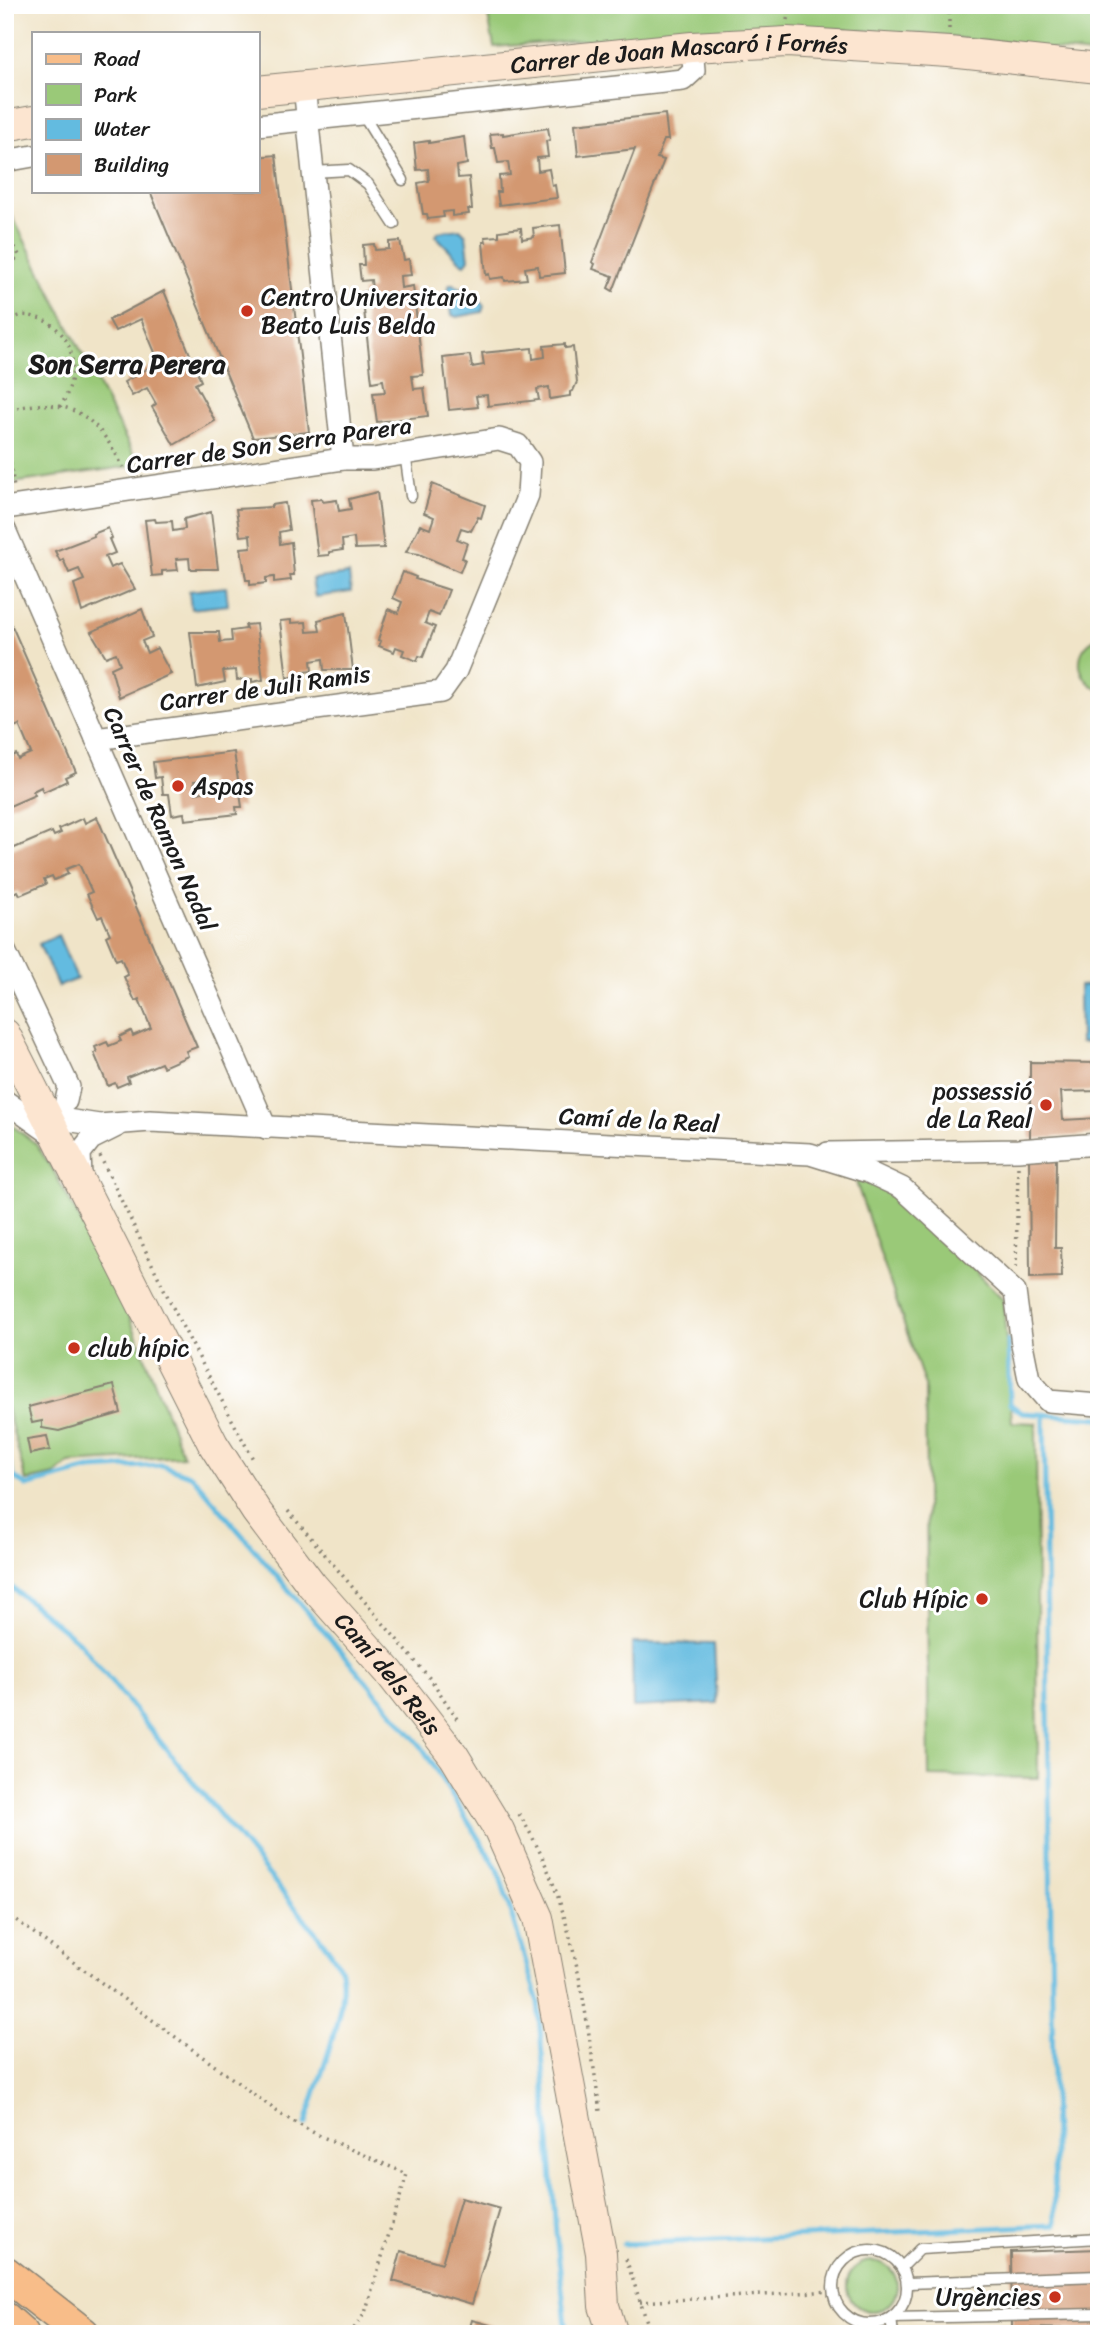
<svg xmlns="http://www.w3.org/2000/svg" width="1104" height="2339" font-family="Sriracha,sans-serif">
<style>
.green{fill:#9ac978;stroke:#5b724a;stroke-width:2}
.water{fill:#63bbe0;stroke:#406c7e;stroke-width:2}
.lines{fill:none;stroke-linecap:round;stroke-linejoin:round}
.stream{stroke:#63bbe0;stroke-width:5}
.building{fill:#d39871;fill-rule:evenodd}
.lane-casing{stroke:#868072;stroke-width:13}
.street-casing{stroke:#868072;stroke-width:24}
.secondary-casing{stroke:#868072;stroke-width:32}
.primary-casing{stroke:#868072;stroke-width:36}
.path{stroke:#868072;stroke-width:3.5;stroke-dasharray:2 5;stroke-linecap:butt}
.lane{stroke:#fff;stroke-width:10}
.street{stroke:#fff;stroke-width:21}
.secondary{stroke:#fce5d0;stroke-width:30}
.primary{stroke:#f8bd89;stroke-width:33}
.poi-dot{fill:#c8321e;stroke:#fff;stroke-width:2.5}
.labels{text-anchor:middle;stroke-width:6;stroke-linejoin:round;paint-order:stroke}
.street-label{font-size:24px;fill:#1c1c1c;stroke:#fff}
.poi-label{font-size:24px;fill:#1c1c1c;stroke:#fff;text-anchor:start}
.neighbourhood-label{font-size:26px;font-weight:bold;fill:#1c1c1c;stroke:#fff}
</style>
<rect width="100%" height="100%" fill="#fff"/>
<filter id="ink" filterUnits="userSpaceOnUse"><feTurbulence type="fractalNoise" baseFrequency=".0143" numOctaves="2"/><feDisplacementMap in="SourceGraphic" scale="14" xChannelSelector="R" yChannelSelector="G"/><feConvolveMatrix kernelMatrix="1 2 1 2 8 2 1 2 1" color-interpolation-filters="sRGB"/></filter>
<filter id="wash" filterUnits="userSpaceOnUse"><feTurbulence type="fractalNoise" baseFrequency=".00686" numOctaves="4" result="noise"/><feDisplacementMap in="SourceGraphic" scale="28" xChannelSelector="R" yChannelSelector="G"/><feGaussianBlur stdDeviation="1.57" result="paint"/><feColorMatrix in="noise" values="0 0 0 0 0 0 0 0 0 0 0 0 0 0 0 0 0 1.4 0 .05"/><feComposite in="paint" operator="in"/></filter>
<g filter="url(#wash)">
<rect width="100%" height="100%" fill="#f0e4c8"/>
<g class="green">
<polygon points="486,5 1099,5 1099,55 919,34 774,26 494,47"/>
<polygon points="5,202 139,465 5,484"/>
<path d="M1099,637v53c-24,-12 -27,-42 0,-53z"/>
<polygon points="5,1120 35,1143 53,1170 121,1295 183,1456 69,1463 55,1475 26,1481 5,1401"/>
<polygon points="872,1180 896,1190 1003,1299 1012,1422 1036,1423 1038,1778 929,1776 925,1386 856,1182"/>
<circle cx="872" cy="2286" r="25"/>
</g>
<g class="water">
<polygon points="460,229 466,235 469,259 465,264 461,262 436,236 438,232"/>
<polygon points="450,284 453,284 481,302 484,306 482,312 457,317 452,315 448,289"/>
<polygon points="349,574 351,592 315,597 312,579"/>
<polygon points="226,587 228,605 191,609 189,591"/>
<polygon points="58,935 77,979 58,987 39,944"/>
<polygon points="1099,985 1099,1042 1080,1043 1079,986"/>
<polygon points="632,1643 714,1644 717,1703 633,1707"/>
</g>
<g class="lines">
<g class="stream">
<polyline points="1008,1341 1010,1404 1022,1413 1099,1418"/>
<polyline points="5,1445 13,1476 26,1486 90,1469 162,1465 192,1476 422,1747 498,1870 538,2002 556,2233 567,2334"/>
<path d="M5,1582l74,60 242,297c6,9 17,21 20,32 8,36 -25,114 -35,153"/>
<polyline points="623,2244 1055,2225 1044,1414"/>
</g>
</g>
<g id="blocks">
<g class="building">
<polygon points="665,114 668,140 664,140 657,158 664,160 613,291 608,288 613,276 593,269 595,264 592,262 635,149 578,156 575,124"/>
<polygon points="548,128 550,140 546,141 548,157 537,158 538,171 549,169 552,186 555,185 557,198 499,205 497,192 500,192 499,176 510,175 508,162 498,163 495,148 492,148 490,134 503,133 503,135"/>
<polygon points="464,137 467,164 457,166 458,178 469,177 472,209 468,209 469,214 452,216 452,211 443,212 444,217 428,219 427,214 423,214 418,183 429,181 428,169 417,170 414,143 429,141 429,143"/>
<polygon points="276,155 309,432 253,438 150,191 257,191 257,157"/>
<polygon points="560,225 565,273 539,276 538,266 525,268 527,279 505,281 504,277 490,279 489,274 486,275 483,242 486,242 485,237 499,236 499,231 521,228 522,239 534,237 533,228"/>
<polygon points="400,241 404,260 409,259 411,275 400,276 401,288 413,286 423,375 412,376 414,389 424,388 428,416 377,422 373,393 385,392 383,380 372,382 362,292 372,290 371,280 361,281 359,265 364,265 363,245 374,244 375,250 389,249 389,242"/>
<polygon points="164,291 201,381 195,384 215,421 174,445 152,407 156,404 147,388 132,396 124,382 159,362 141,319 115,331 109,320"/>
<polygon points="565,344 565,348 573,347 577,382 573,391 570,392 570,396 550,399 549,387 537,389 539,400 488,406 487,395 476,396 478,407 449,410 443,358 470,355 472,367 484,365 482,353 532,348 533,359 545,357 544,346"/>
<polygon points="432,484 485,505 481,518 478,517 471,531 461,528 457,539 467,543 462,558 465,559 460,572 419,554 406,552 420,525 430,529 434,517 424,513"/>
<polygon points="377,492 384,548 355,549 354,538 342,540 343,550 329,552 329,555 318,556 311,500 322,499 323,502 337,500 339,511 351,509 349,499"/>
<polygon points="285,503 289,530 279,532 280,544 291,542 294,575 290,575 291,580 274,582 274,577 266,578 266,583 250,585 250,580 246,580 241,548 251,547 250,535 240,536 236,509 271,507 271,505"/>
<polygon points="211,512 218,569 190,569 189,558 176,559 178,570 162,571 162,575 152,576 145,520 155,519 156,522 172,521 173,531 185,529 184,519"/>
<polygon points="108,528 112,538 109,539 115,553 105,557 110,568 120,564 135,589 82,612 74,584 84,580 79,569 69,573 63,559 60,561 55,551 94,536 93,534"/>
<polygon points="403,572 416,577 415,579 449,590 439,616 429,612 425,623 435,627 423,657 419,656 417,661 402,655 404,650 396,647 394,652 379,646 381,641 378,640 388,609 398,613 402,602 393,598"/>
<polygon points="142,609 152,637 142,641 147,653 157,648 171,674 119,697 111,668 120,664 116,653 106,657 91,632"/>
<polygon points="5,610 76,772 65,777 67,781 43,792 41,787 33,791 35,795 5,808 5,759 16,754 18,759 31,753 19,725 14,727 5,707 5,702 8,701 5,695"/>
<polygon points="346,613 353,670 324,670 323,659 311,661 312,671 297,673 298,676 287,678 280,621 291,620 291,623 306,622 307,632 320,631 318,620"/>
<polygon points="256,624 263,680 252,682 252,679 237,680 236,670 223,671 225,682 197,688 190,632 219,632 220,642 232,641 231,631 246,629 245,625"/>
<path d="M234,752l8,55h-6l1,7 -52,6 -1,-7 -12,2 -3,-21h-6l-2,-17 -6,1 -2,-16zM208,780l2,11 -14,2 -2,-12z"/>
<polygon points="97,817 197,1047 186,1051 188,1056 163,1067 161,1063 127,1077 129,1082 117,1087 115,1083 108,1086 94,1053 97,1052 95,1047 107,1042 109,1046 121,1041 119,1037 131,1031 133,1036 151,1028 139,999 135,1001 124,977 128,975 121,958 116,960 106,936 110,934 102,916 98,918 87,894 92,892 79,864 66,869 68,874 54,880 52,876 44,879 46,884 20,895 18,891 10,894 5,883 5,852 52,832 54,836 61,833 59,829 83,818 85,823"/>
<polygon points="1030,1062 1099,1063 1099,1091 1061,1092 1063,1120 1099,1118 1099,1134 1030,1139"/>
<polygon points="1029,1157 1056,1157 1055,1248 1061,1248 1062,1277 1030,1278"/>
<polygon points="114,1385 121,1413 59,1431 42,1428 42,1421 32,1423 28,1407"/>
<polygon points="47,1436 50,1450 30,1454 27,1439"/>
<polygon points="461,2198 500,2209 472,2304 393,2281 401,2251 442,2263"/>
<polygon points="1099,2249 1099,2329 1012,2328 1011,2252"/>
<polygon points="472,2320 519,2333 519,2334 468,2334"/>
</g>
</g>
</g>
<g filter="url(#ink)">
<use href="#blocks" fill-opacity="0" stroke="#868072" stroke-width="2"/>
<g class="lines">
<defs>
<g id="lane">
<polyline points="363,115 403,180"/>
<polyline points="312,172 349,170 368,184 394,224"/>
<polyline points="405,453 411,496"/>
<circle cx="870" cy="2287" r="37"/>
<polyline points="902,2267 920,2249 1099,2238"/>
<polyline points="908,2283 1099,2276"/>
<polyline points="891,2318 1099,2314"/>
<polyline points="891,2318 893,2334"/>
</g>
<g id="street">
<polyline points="304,86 343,459"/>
<polyline points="257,125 683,80 694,70 692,47"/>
<polyline points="5,161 33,156"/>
<polyline points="5,508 343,459 373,459 499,439 518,445 530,462 528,495 456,671 441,692 96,739"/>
<polyline points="5,530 266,1128"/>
<polyline points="5,951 69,1087 66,1101"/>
<polyline points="5,1101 54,1136"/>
<polyline points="47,1117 99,1125 150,1121 810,1154 868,1172 902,1188 1015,1292 1022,1344 1029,1379 1048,1401 1099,1405"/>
<polyline points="828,1153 1018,1150 1099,1144"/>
<polyline points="81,1178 80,1153 91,1139 117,1126"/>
</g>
<g id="secondary">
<path id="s1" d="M257,91l435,-44 95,-5 162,10 150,16"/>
<polyline points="5,126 33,121"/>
<path id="s2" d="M5,1034l208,410 43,67 56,74 77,87 65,84 45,74 39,88 63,335 3,53 9,28"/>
</g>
<g id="primary">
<polyline points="5,2273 83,2334"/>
<polyline points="5,2319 22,2334"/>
</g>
</defs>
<use href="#lane" class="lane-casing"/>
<use href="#street" class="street-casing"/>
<use href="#secondary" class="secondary-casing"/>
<use href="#primary" class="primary-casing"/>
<g class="path">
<polyline points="787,20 790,5 794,5"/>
<polyline points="949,29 949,5"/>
<polyline points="5,228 19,255 5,272"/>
<path d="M5,323c5,-2 10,-6 15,-7 7,-2 15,1 21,3 37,15 39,58 19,88"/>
<polyline points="5,414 14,489"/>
<path d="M5,415c9,-8 20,-9 31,-10 47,-3 67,24 87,62"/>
<polyline points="5,470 12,481"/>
<polyline points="100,1156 179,1320 254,1461"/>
<polyline points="1016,1267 1018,1167"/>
<polyline points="288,1511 432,1681 459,1722"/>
<polyline points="1099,1798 1099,1933"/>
<path d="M519,1814c56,89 66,195 81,297"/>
<polyline points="5,1912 282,2115 316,2134 407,2174 365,2313 350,2334"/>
<polyline points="626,2259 651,2334"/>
<polyline points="640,2302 833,2291"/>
</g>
<use href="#lane" class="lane"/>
<use href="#street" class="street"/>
<use href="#secondary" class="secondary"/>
<use href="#primary" class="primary"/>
</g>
</g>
<g class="poi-dot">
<circle cx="247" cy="311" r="7"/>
<circle cx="178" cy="786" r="7"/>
<circle cx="1046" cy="1105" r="7"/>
<circle cx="74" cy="1348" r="7"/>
<circle cx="982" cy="1599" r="7"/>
<circle cx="1055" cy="2297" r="7"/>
</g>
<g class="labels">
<g class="street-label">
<text dy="8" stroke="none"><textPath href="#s1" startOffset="424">Carrer de Joan Mascaró i Fornés</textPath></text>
<text transform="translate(269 445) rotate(-8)" y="8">Carrer de Son Serra Parera</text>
<text transform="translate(265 688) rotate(-8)" y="8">Carrer de Juli Ramis</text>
<text transform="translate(160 819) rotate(66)" y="8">Carrer de Ramon Nadal</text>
<text transform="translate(639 1120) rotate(3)" y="8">Camí de la Real</text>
<text dy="8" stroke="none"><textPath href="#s2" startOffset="749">Camí dels Reis</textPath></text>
</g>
<g class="poi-label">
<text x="261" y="305">Centro Universitario<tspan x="261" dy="28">Beato Luis Belda</tspan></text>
<text x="192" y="794">Aspas</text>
<text x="1032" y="1099" text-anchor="end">possessió<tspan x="1032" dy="28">de La Real</tspan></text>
<text x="88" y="1356">club hípic</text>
<text x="968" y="1607" text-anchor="end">Club Hípic</text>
<text x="1041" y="2305" text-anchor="end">Urgències</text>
</g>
<g class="neighbourhood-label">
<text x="127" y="373">Son Serra Perera</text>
</g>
</g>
<rect width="1104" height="2339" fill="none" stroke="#fff" stroke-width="28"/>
<rect x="32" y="32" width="228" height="161" fill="#ffffff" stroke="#a4a4a4" stroke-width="2"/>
<rect x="46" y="54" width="35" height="10" fill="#f8bd89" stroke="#a4a4a4" stroke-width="2"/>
<text x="94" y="66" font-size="21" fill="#1c1c1c">Road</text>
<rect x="46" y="84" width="35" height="21" fill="#9ac978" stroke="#a4a4a4" stroke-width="2"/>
<text x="94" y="102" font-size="21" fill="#1c1c1c">Park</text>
<rect x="46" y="119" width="35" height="21" fill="#63bbe0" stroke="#a4a4a4" stroke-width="2"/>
<text x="94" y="136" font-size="21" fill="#1c1c1c">Water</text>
<rect x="46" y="154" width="35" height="21" fill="#d39871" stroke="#a4a4a4" stroke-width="2"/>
<text x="94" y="172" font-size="21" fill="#1c1c1c">Building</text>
</svg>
